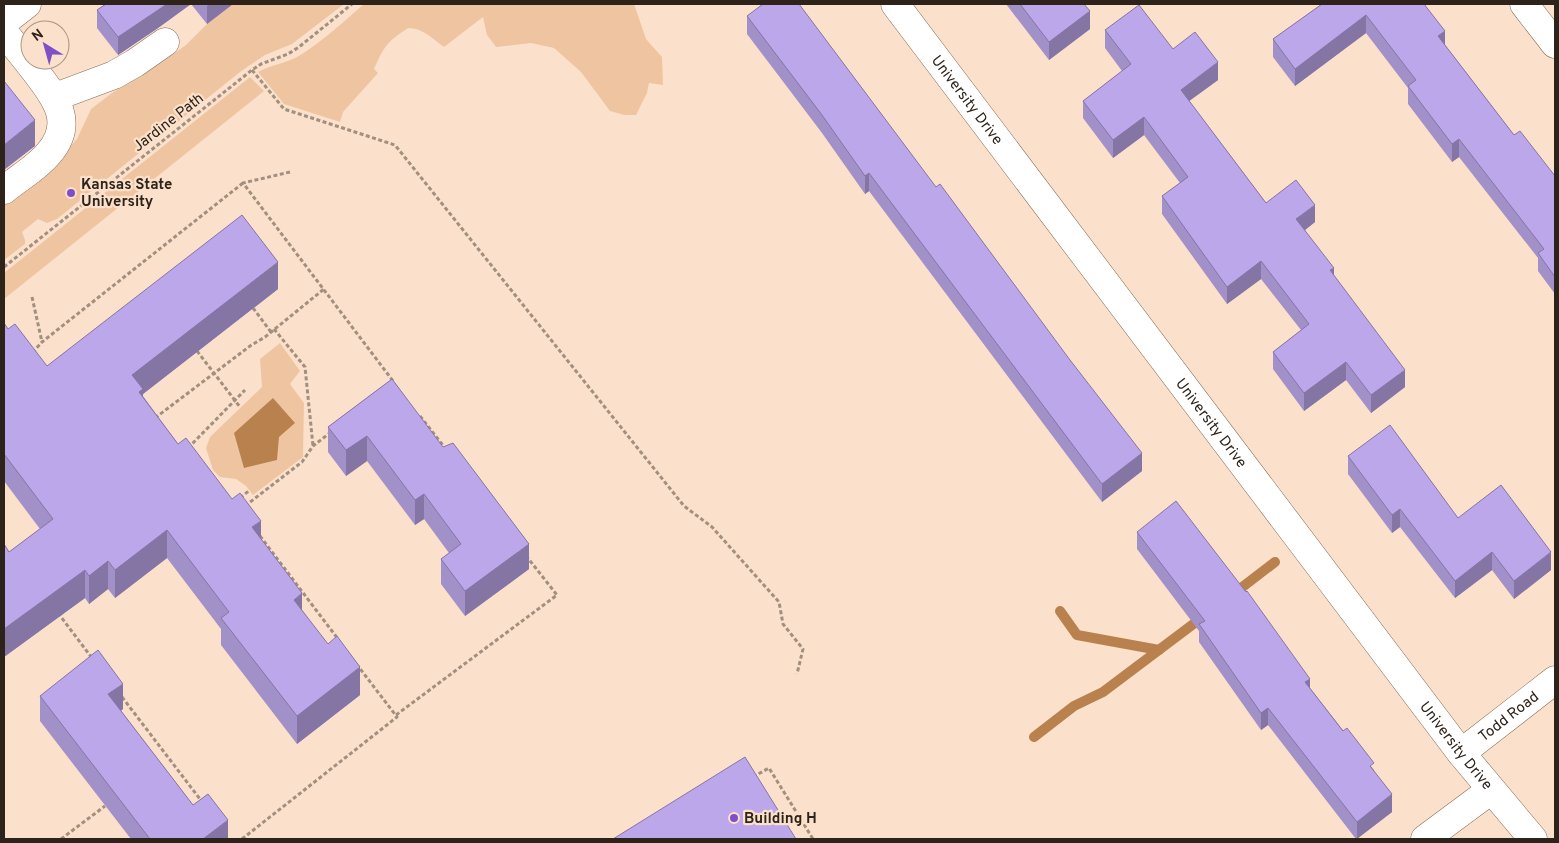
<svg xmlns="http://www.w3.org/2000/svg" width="1559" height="843" font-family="Overpass,sans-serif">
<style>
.green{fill:#efc5a1}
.water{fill:#b9814e}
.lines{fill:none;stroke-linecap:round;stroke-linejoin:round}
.stream{stroke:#b9814e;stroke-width:10}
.minor-casing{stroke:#856e5a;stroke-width:29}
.path{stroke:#a28f7f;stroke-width:3;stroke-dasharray:4 2.5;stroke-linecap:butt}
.minor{stroke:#fff;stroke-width:28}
.wall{fill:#a290c9}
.shaded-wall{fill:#8475a4}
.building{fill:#bca7ea;stroke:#8475a4}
.poi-dot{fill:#7f4fc7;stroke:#fbe1cb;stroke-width:2}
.labels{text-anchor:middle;stroke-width:4.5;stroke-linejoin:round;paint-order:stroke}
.street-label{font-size:15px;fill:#2d231b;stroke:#fbe1cb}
.poi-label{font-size:15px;font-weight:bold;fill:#2d231b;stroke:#fbe1cb;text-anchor:start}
</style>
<rect width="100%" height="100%" fill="#fbe1cb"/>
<g class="green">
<polygon points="233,4 344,4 292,44 265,55 240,72 57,219 47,223 38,219 22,232 25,240 25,244 4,260 4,199 67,150 77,139 91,109 112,93 148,71 186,45 207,24"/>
<path d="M364,4h270l12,35 16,18 1,28 -14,-2 -2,10 -11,22h-12l-14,-4 -29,-39 -27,-24 -23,-5 -35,4 -9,-12 -4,-18 -39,30c-11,-8 -21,-19 -36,-19 -22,15 -23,17 -34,41l4,4 -35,39 -3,10 -56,-18 -26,-32c12,-7 26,-8 39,-15 24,-14 46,-35 67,-53z"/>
<polygon points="250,77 264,91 4,299 4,273"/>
<polygon points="280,343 300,371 290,384 304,403 303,457 253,495 246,486 236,479 220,477 213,470 206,448 210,437 262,387 260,359"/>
</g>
<polygon class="water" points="273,398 295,423 279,437 277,460 244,468 234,433"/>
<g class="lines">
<g class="stream">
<polyline points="1232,595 1275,562"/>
<polyline points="1060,611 1077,635 1159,650"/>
<polyline points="1034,737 1074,706 1103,692 1204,616"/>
</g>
<defs>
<g id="minor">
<path id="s1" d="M895,4l566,749 72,86"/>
<polyline points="1524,4 1555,44"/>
<polyline points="4,22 27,4"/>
<path d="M4,32c10,13 21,26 31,39 21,27 40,52 14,82 -11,14 -32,26 -45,37"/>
<polyline points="55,97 114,75 135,63 165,42"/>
<path id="s2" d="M1461,753l94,-73"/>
<polyline points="1425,839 1491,790"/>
</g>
</defs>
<use href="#minor" class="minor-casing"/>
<g class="path">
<polyline points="252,70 284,109 395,145 684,506 712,527 779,602 783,624 803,649 797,674"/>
<polyline points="290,172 243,183 393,381"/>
<polyline points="4,267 252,70 261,64 288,54 299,47 352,4"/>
<polyline points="32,297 42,342"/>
<polyline points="253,308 271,332"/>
<polyline points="274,329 305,367 313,446"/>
<polyline points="197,351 240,407"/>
<polyline points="35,353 34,351 42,342 243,183"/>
<polyline points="420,416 445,448"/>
<polyline points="155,418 250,346 265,337 324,289"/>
<polyline points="192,448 190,446 245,390"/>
<polyline points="240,498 250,490"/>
<polyline points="245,506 302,462 313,446 331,432"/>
<polyline points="260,536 338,639"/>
<polyline points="58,613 92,658"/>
<polyline points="122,697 203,803"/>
<polyline points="396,715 557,595 527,557"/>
<polyline points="753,777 769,768 813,839"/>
<polyline points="61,839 105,806"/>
<polyline points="242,839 397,717 358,666"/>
</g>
<use href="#minor" class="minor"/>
</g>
<g class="wall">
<polygon points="106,4 191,4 158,28 118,55 97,28 97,10"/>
<polygon points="191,4 233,4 207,24"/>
<polygon points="1006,4 1084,4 1090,29 1049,60"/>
<polygon points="1322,4 1424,4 1445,45 1514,135 1555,176 1555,294 1538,271 1538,258 1459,157 1452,162 1408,104 1408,88 1366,33 1295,86 1273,57 1273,39"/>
<polygon points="747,16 1142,471 1102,502 869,191 865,194 822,133 747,34"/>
<polygon points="1105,30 1173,49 1218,80 1189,101 1266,203 1315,222 1305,230 1405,387 1371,413 1346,380 1304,411 1273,369 1273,352 1301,330 1261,279 1227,304 1162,214 1162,196 1180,183 1144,135 1113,158 1083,118 1083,101 1122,71 1105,48"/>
<polygon points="278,289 143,394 143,396 178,444 261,539 302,610 360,695 297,744 221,645 221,629 167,558 115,598 108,589 89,604 85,598 4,657 4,544 9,552 40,529 4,481 4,323 8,329 47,366"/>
<polygon points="392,379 529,569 465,616 441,584 441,559 449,553 424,519 415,525 367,461 346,476 328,452 328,427"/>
<polygon points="1348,456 1458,518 1551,570 1514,599 1492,570 1455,598 1400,527 1392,533 1348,474"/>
<polygon points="1137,532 1310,688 1374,770 1392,812 1356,839 1268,725 1261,730 1199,642 1199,631 1137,549"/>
<polygon points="40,696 123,709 121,711 193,805 228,839 131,839 40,721"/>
</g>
<g class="shaded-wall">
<polygon points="167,4 191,4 158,28 118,55 118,37"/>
<polygon points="210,4 233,4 207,24 207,6"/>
<polygon points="1090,11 1090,29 1049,60 1049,42"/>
<polygon points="1366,15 1366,33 1295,86 1295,69"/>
<polygon points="1445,31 1445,49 1438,36"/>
<polygon points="1218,62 1218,80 1181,107 1181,90"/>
<polygon points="1144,117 1144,135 1113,158 1113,140"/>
<polygon points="35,120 35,146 4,170 4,145"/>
<polygon points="1459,139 1459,157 1452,162 1452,144"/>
<polygon points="869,173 869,191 865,194 865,176"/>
<polygon points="1315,205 1315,222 1296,237 1296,219"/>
<polygon points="1261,261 1261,279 1227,304 1227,287"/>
<polygon points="278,262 278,289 143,394 143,416 132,375"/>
<polygon points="1334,268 1334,285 1330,270"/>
<polygon points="1346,362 1346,380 1304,411 1304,393"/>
<polygon points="1405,370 1405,387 1371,413 1371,395"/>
<polygon points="367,436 367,461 346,476 346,450"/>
<polygon points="1142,453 1142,471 1102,502 1102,484"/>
<polygon points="424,494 424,519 415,525 415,500"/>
<polygon points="1400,509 1400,527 1392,533 1392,515"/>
<polygon points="261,521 261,548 252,527"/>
<polygon points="167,530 167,558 115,598 115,570"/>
<polygon points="529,544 529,569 465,616 465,591"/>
<polygon points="1492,552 1492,570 1455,598 1455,581"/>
<polygon points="1551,552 1551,570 1514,599 1514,581"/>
<polygon points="108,561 108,589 89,604 89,576"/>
<polygon points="85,570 85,598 4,657 4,629"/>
<polygon points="302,593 302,621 294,600"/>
<polygon points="360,667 360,695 297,744 297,716"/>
<polygon points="1310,679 1310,697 1305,682"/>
<polygon points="123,684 123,709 108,719 108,694"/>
<polygon points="1268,708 1268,725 1261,730 1261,713"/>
<polygon points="1392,794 1392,812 1357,839 1357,822"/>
<polygon points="228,820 228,839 203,839"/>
</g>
<g class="building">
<polygon points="106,4 167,4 118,37 97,10"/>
<polygon points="763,4 799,4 936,187 940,184 1070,360 1142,453 1102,484 869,173 865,176 822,115 747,16"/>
<polygon points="1020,4 1084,4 1090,11 1049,42"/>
<polygon points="1322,4 1424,4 1445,31 1438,36 1514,135 1520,131 1555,176 1555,277 1538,253 1544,249 1459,139 1452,144 1408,86 1416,80 1366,15 1295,69 1273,39"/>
<polygon points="1139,5 1173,49 1195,32 1218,62 1181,90 1266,203 1296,180 1315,205 1296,219 1334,268 1330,270 1405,370 1371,395 1346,362 1304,393 1273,352 1309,324 1261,261 1227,287 1162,196 1188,177 1144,117 1113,140 1083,101 1131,64 1105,30"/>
<polygon points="4,81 35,120 4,145"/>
<polygon points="242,215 278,262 132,375 143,389 139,392 178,444 186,438 232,499 240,493 261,521 252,527 302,593 294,600 328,644 337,636 360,667 297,716 221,618 229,612 167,530 115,570 108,561 89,576 85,570 4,629 4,544 9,552 53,519 4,454 4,323 8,329 15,324 47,366"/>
<polygon points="392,379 443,447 453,443 529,544 465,591 441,559 461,544 424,494 415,500 367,436 346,450 328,427"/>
<polygon points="1390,425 1458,518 1501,485 1551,552 1514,581 1492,552 1455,581 1400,509 1392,515 1348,456"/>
<polygon points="1176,501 1246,592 1247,591 1310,679 1305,682 1343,731 1347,728 1374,763 1370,766 1392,794 1357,822 1268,708 1261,713 1199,624 1205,621 1137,532"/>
<polygon points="98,650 123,684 108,694 193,805 208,794 228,820 203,839 150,839 40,696"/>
<polygon points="745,757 796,839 613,839"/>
</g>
<g class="poi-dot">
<circle cx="71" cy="193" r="5"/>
<circle cx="734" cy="818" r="5"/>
</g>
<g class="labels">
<g class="street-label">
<text dy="5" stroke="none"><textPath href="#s1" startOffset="120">University Drive</textPath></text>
<text transform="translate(168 122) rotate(-38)" y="5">Jardine Path</text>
<text dy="5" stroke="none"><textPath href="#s1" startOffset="525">University Drive</textPath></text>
<text dy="5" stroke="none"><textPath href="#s2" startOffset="60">Todd Road</textPath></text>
<text dy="5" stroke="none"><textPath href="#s1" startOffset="930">University Drive</textPath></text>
</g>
<g class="poi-label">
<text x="81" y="189">Kansas State<tspan x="81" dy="17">University</tspan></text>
<text x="744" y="823">Building H</text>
</g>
</g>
<rect width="1559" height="843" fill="none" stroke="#2d231b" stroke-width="10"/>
<g transform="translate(45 45) rotate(323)"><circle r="24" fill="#fbe1cb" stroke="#a99585"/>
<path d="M0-4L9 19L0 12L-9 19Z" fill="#7f4fc7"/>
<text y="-8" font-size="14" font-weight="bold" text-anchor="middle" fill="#2d231b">N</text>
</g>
</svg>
